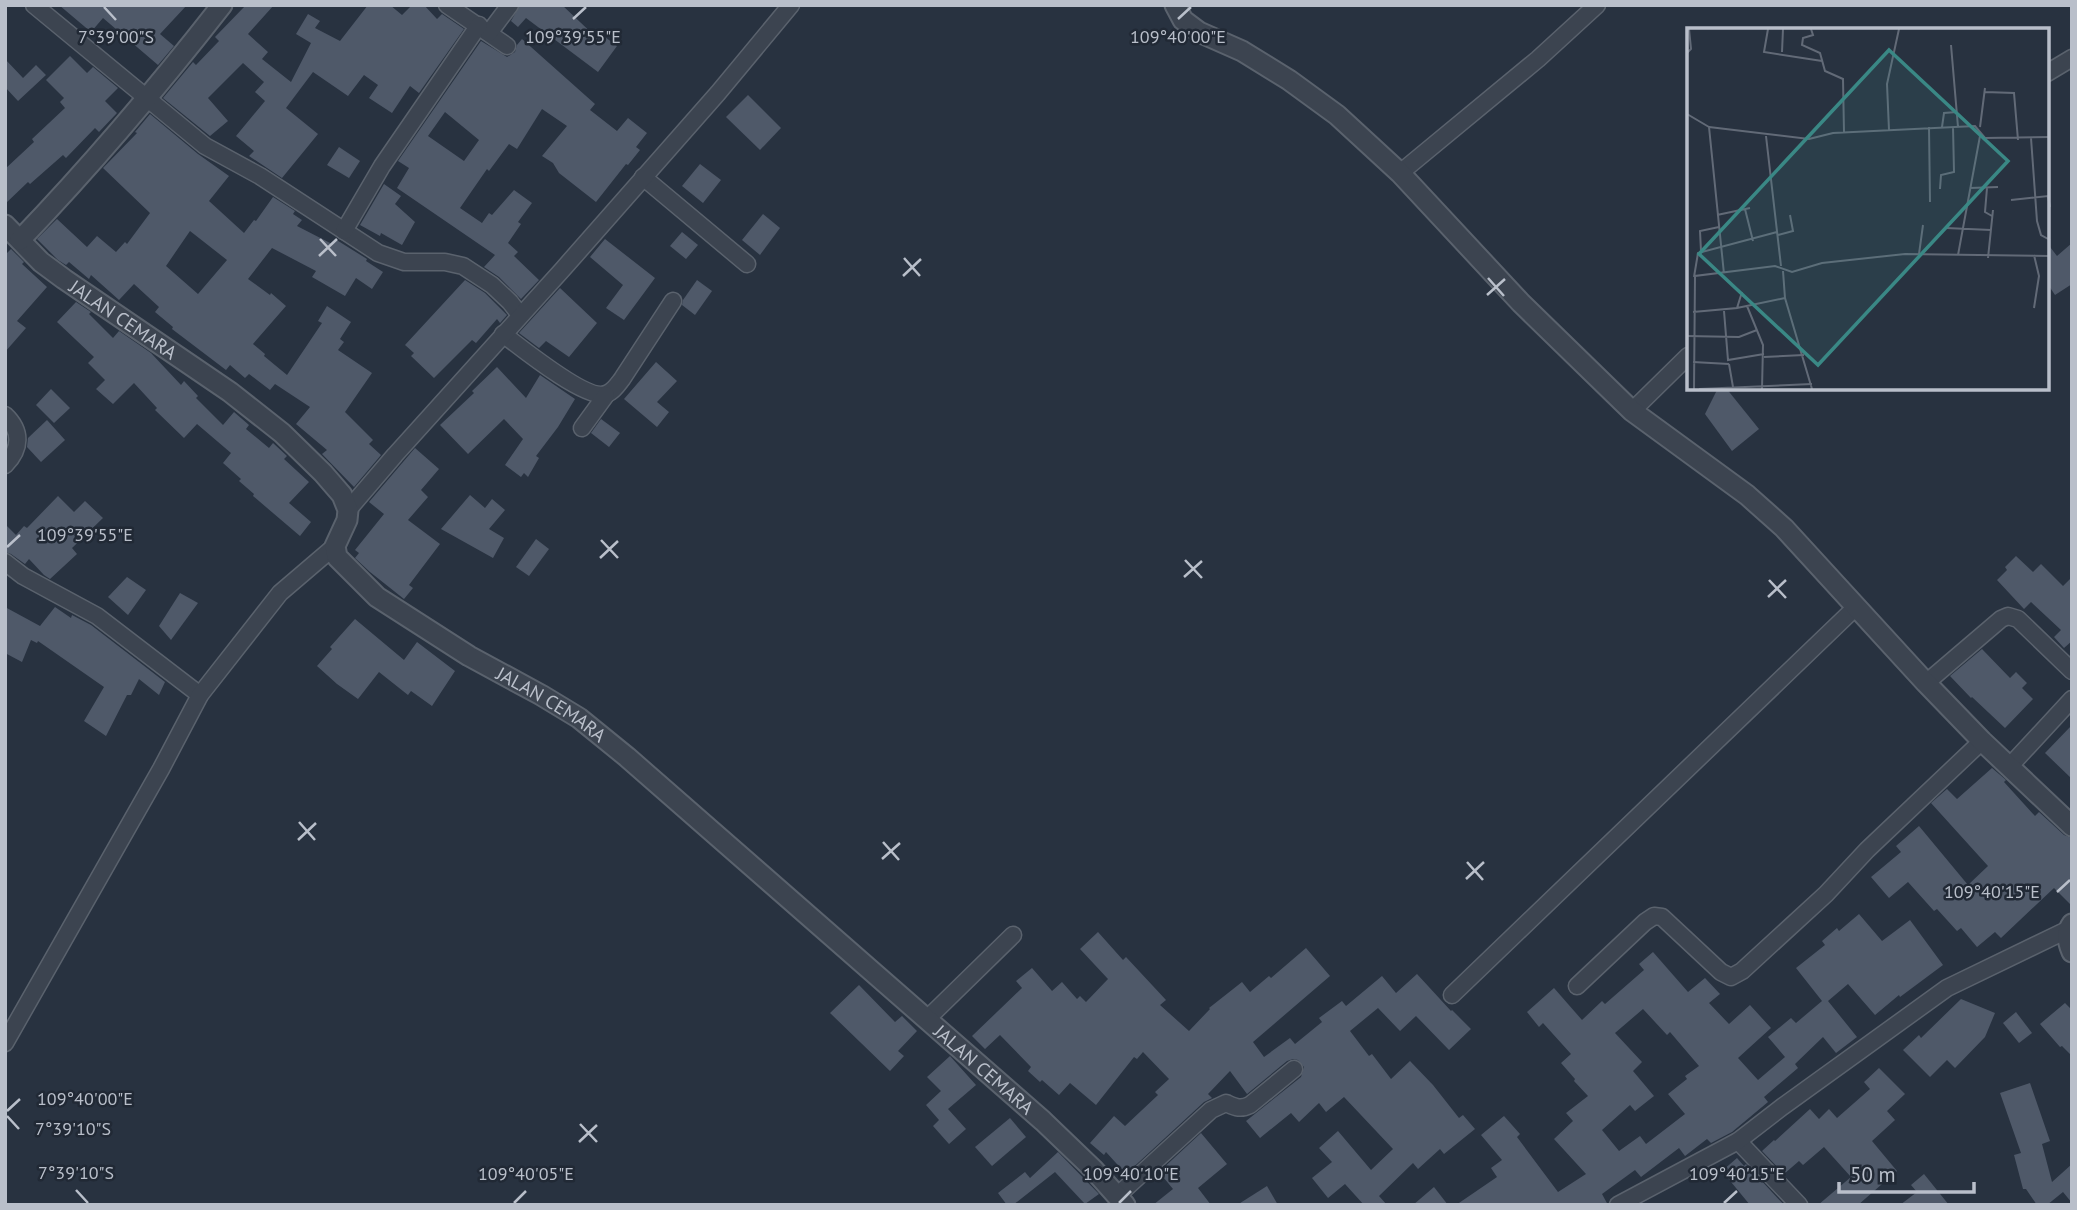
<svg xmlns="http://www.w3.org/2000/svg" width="2077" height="1210" font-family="'PT Sans',sans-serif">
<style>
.building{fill:#4f5969;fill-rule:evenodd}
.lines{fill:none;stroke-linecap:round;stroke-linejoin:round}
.minor-casing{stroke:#5a626d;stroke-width:19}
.tertiary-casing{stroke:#5a626d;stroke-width:23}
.minor{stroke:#3c4450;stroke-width:16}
.tertiary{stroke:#3c4450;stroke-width:19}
.ticks{fill:none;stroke:#b9bfca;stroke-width:2.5}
.labels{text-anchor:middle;stroke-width:5;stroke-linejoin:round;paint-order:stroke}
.street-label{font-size:19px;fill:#b9bfca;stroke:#212935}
.inset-road{fill:none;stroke:#626a77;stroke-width:2}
.view{fill:#3a8885;fill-opacity:0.15;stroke:#3a8885;stroke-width:3.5}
.inset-edge{fill:none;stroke:#b9bfca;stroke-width:3.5}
.ticks-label{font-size:18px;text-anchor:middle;fill:#b9bfca;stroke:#212935;stroke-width:5;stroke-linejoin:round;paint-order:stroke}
</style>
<rect width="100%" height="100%" fill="#283240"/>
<g class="building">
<polygon points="59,5 187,5 160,34 174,46 158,65 103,18 91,32"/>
<polygon points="246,5 274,5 248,34 268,52 262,59 291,82 311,43 296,34 308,14 320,21 315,28 340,41 368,5 390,5 402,15 412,5 424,5 437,19 442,14 464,29 419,93 410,86 392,113 369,98 378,85 364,75 348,96 313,72 286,108 318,134 282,178 249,156 254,151 236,136 265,101 255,92 264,82 243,63 208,98 228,121 210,136 163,98 193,62 196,65 219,41 215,37"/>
<polygon points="520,5 562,5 598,39 601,34 617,46 598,72 526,18 518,27 511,21"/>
<path d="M522,39l73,65 -5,6 27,21 11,-13 19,15 -11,14 4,3 -12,15 -2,-1 -30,38 -37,-29 -6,-10 -11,-7 25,-30 -25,-17 -25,40 -8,-5 -20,27 -2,-2 -27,39 22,15 7,-10 3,2 22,-25 18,13 -14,19 3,2 -13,19 10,9 -4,4 25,24 -18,19 -22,-22 -15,-10 11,-12 -98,-67 12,-20 -11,-7 83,-120 26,16 8,-5 2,-7zM445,112l34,28 -15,21 -36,-25z"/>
<polygon points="70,56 87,73 93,67 118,88 105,101 117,113 99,132 95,128 66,158 63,155 30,184 28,182 5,204 5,169 34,142 32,139 65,108 60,102 64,98 46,80"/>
<polygon points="5,59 23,78 36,65 46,75 18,101 5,87"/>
<polygon points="748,95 781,128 760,150 726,117"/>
<path d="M150,114l48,40 31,22 -20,25 35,32 10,-13 2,1 17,-24 22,14 -2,3 9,6 -5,6 35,18 3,-5 32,20 -1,2 17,11 -11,17 -16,-11 -11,18 -33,-19 4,-6 -44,-23 -24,31 22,16 1,-2 15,13 -33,38 12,10 -1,2 23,19 35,-52 -4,-2 9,-15 24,16 -11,17 4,3 -6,8 34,23 -27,39 28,28 -4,4 12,11 -27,32 -32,-33 5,-4 -31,-26 14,-17 -35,-23 -5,6 -21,-16 -4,4 -15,-13 -4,5 -54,-41 1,-2 -18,-15 4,-5 -25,-23 -15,16 -28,-25 -2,4 -20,-17 -3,3 -8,-5 -21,-21 20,-20 30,28 10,-11 19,16 9,-10 2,2 23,-31 -47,-45 34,-35 -2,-1zM190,231l37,29 -29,34 -32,-28z"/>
<polygon points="339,147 360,161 349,178 327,165"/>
<polygon points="700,164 721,180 703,203 682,186"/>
<polygon points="384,184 401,196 395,204 415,222 402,245 381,233 380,236 360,225"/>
<polygon points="763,214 780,228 760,255 742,240"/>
<polygon points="682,232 698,245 686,259 670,246"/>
<polygon points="605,239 655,278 624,320 606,308 623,285 590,257"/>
<polygon points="2047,243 2057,256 2072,243 2072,284 2055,295 2047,283"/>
<polygon points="11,249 24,262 22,264 47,287 17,321 26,328 5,352 5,255"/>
<polygon points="465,280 485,293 507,315 500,323 497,319 476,343 472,340 434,378 411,356 414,353 405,345"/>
<polygon points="697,280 712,291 695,315 682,305 683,300"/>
<polygon points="560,288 597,323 569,357 546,341 539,348 519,333"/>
<polygon points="76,302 91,312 89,314 113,338 119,331 151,353 181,385 184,381 198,396 196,398 223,425 234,412 249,425 246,429 269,448 273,443 287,456 284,459 309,482 289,503 311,522 300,536 253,496 254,494 239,481 241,479 223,463 231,453 197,424 184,438 155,410 157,408 134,383 113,404 96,389 105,380 88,363 94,357 57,322"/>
<polygon points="656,362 677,381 657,402 669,412 657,427 624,399"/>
<polygon points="497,367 526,398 540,375 575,399 558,427 536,456 539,458 528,477 524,473 521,477 505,465 523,439 504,419 468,454 440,425 474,393 472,391"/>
<polygon points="1718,388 1726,388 1759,429 1732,451 1705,414"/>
<polygon points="51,389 70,408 54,423 36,405"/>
<polygon points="601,419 620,433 609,447 591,433"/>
<polygon points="47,420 65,440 41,462 27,447 28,438"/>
<polygon points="415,448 439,469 421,490 428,497 408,520 440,544 409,585 413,588 404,599 370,572 355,558 359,553 355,550 384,514 369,502"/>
<polygon points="470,495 485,508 492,499 505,510 489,529 504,538 493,558 441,529"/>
<polygon points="58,496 74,512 85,501 103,518 72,548 77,554 50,579 44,575 29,559 25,564 11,554 5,552 5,524 16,535 24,526 27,528"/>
<polygon points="536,539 549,549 529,576 516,567"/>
<polygon points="2016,556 2033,572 2041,564 2063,586 2072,577 2072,641 2064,648 2054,637 2061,630 2031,602 2024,609 1997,580 2007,570 2005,567"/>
<polygon points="127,577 146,590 128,615 108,597"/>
<polygon points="180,593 198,603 171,640 159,626"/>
<polygon points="5,607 40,626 55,607 71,618 72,615 91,625 165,682 159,695 139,679 131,695 127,695 106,736 84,721 104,687 38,641 37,643 31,640 22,662 5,653"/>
<polygon points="355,619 404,660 417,642 455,671 432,706 411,691 408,695 379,672 358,699 337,684 317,666 332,649 330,647"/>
<polygon points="1982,649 2010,678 2016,672 2027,683 2022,688 2033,699 2005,728 1972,697 1971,698 1950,676"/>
<polygon points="2072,725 2072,779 2045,753"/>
<polygon points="1992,768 2006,780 2004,782 2035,816 2039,812 2064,835 2072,838 2072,906 2054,888 2001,938 1995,932 1977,947 1961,928 1957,931 1937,909 1934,911 1908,882 1889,898 1871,877 1901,852 1896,846 1919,826 1968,885 1988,866 1931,803 1947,789 1957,799"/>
<path d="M1859,914l23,27 28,-21 33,45 -43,32 -1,-2 -24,20 -27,-31 -20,17 29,36 -21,16 -13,-16 -28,27 3,4 -34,29 4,5 -36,30 -21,11 -4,-4 -22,17 -6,-8 -38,29 -6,-7 -33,24 6,11h-152l41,-28 -6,-9 11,-8 -21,-25 23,-19 16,18 -3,3 41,55 28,-18 -32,-35 19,-18 -7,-8 22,-17 -14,-15 1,-2 -14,-16 10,-9 -28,-31 -4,4 -12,-15 27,-24 28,32 20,-19 3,3 39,-34 -5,-6 14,-12 35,40 17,-14 15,16 -11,9 20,21 21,-19 21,23 -33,30 20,22 27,-23 -17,-20 23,-19 5,5 26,-22 -26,-33 29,-23 -3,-4 15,-13 2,3zM1643,1009l24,26 3,-3 29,34 -14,10 2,3 -19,15 17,20 -39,30 -6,-8 -21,15 -17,-21 28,-25 5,6 19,-15 -21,-25 9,-9 -27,-29z"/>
<polygon points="1098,932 1123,960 1126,957 1166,1000 1160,1005 1189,1031 1210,1009 1209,1008 1242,982 1250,992 1269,976 1271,978 1306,948 1330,976 1253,1042 1264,1057 1290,1038 1295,1044 1322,1022 1319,1018 1342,1001 1346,1006 1382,976 1396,993 1417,974 1451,1011 1452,1010 1471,1029 1449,1050 1416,1016 1400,1031 1378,1008 1350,1031 1369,1056 1372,1054 1391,1079 1410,1061 1433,1085 1459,1118 1463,1115 1475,1129 1444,1154 1440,1149 1418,1169 1413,1163 1379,1196 1387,1205 1364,1205 1345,1184 1328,1198 1312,1178 1332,1162 1319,1148 1338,1131 1371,1170 1393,1149 1344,1097 1326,1112 1319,1103 1299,1122 1291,1113 1260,1138 1246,1121 1301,1077 1304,1067 1298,1060 1293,1059 1287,1061 1247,1094 1230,1071 1208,1094 1212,1098 1204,1102 1126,1174 1106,1152 1104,1155 1090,1143 1114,1116 1125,1126 1158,1095 1155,1092 1169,1079 1143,1052 1137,1059 1134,1057 1096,1105 1070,1083 1059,1095 1042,1080 1040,1082 1028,1071 1031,1067 1000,1035 985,1049 972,1036 1022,988 1016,981 1032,968 1052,991 1062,982 1077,999 1080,996 1086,1002 1108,979 1080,949"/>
<polygon points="859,985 895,1022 902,1016 917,1031 898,1051 904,1056 890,1071 830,1013"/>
<polygon points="1961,999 1995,1013 1985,1037 1955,1068 1947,1060 1930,1077 1903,1050 1919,1035 1921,1038"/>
<polygon points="2065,1003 2072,1010 2072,1056 2062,1046 2060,1047 2040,1024"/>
<polygon points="2016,1012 2032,1033 2019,1043 2003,1023"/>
<polygon points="950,1056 976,1085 948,1109 966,1129 949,1144 933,1126 939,1120 926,1105 941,1091 927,1077"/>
<polygon points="1879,1068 1905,1094 1887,1111 1895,1120 1872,1141 1897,1171 1858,1205 1818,1205 1851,1177 1824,1147 1803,1165 1799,1161 1784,1174 1762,1151 1774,1140 1775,1141 1810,1109 1819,1119 1829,1109 1837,1118 1870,1089 1864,1082"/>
<polygon points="2030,1083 2050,1141 2042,1144 2052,1182 2072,1164 2072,1203 2063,1192 2047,1205 2037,1205 2026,1189 2023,1189 2014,1155 2021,1153 2000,1093"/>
<polygon points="1010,1118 1026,1137 992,1166 975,1147"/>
<polygon points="1201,1133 1227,1164 1198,1188 1211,1205 1153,1205 1173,1189 1159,1172"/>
<polygon points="1058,1152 1099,1194 1085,1204 1055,1172 1013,1205 1007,1205 998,1193 1025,1172 1030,1178"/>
<polygon points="1737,1158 1744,1166 1746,1164 1784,1205 1750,1205 1722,1171"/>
<polygon points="1924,1174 1949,1205 1900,1205 1917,1192 1911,1185"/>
<polygon points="1267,1186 1278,1205 1237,1205"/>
<polygon points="1434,1187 1448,1205 1413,1205"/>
</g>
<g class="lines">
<defs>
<g id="minor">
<polyline points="34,5 205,146 260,176 378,253 404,262 445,262 463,266 492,285 510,302 520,315"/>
<polyline points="447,5 507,46"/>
<polyline points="489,33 510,5"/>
<polyline points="2047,73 2072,58"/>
<polyline points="1400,173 1538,59 1597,5"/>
<polyline points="643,177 747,264"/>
<polyline points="344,231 382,166 479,25"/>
<path d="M503,334c17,13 84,67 103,60 7,-2 12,-10 16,-15l51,-78"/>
<polyline points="1632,411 1688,356"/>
<path d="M5,415c17,16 16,34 0,50"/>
<polyline points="582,428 606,395"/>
<polyline points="348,510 395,455 563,269 718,93 791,5"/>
<polyline points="5,562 23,576 97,616 200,695"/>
<polyline points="1926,683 2001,619 2008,616 2018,619 2072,671"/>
<polyline points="2009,767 2072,699"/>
<polyline points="1577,986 1645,922 1654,916 1662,917 1721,972 1731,977 1742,971 1826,894 1867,850 1982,741"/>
<polyline points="1452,995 1857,606"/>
<polyline points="927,1019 1013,935"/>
<polyline points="5,1043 161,769 200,695 280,593 335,546"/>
<polyline points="1738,1141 1799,1205"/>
<path d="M1117,1196l94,-86 15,-7c9,4 14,7 24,2l44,-36"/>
<polyline points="1618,1205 1738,1141 1782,1107 1947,988 2069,929"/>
</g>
<g id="tertiary">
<polyline points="1175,5 1183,20 1199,32 1242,51 1289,80 1337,115 1400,173 1521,303 1632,411 1747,495 1784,528 1926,683 1982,741 2072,826"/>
<path id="s1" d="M5,225l36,37 23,17 166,113 52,41 41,40 19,22 6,15 -1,10 -12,26 2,11 40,40 92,59 72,39 38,23 48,39 416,364 50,48 32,36"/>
<path d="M20,240c72,-75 138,-153 202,-235"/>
<path d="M2072,924c-6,8 -4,19 0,28"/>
</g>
</defs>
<use href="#minor" class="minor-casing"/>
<use href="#tertiary" class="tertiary-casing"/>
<use href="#minor" class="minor"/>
<use href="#tertiary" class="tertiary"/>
</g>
<path class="ticks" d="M104,7l12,13M573,19l13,-12M1178,19l13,-12M320,239l16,17M319,256l18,-17M904,258l16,18M903,276l18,-17M1488,278l16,18M1487,295l18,-16M601,540l17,18M7,547l13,-12M600,558l18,-17M1185,560l17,18M1184,577l18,-16M1769,580l17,18M1768,597l18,-17M299,822l16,18M298,840l18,-17M883,842l16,18M882,859l18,-16M1467,862l16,18M1466,879l18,-17M2057,892l13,-12M7,1111l13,-12M7,1116l12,13M580,1124l17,18M579,1142l18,-17M76,1190l12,13M514,1203l12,-12M1119,1203l12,-12M1724,1203l13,-12"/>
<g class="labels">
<g class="street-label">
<text dy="7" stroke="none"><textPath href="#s1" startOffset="152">JALAN CEMARA</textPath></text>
<text dy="7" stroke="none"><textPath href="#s1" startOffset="761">JALAN CEMARA</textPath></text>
<text dy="7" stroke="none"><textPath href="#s1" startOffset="1328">JALAN CEMARA</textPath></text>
</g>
</g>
<g transform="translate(1687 28)">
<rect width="362" height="362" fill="#283240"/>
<path class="inset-road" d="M81,1l-4,23 58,9M124,1l2,6 -10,3 -1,7 18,8 5,18 18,8 1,53M264,17l7,82M95,24l1,-23M0,25l4,-4 -2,-20M298,64l29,1 4,47M0,86l22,13 15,147M22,99l100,12 24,-6 142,-7 10,12 65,-1M242,99l1,75M255,99l2,-14 13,-1M293,99l5,-39M202,102l-2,-46 12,-55M79,108l15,130M344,110l6,83 4,14 9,5M283,160l28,-1M300,160l-2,24 7,4M253,161l1,-14 13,-3 -1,-45M324,172l37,-4 2,11M58,181l8,32M30,187l33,-7M259,200l45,2M91,207l15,-4 -3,-16M14,223l-1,-20 19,-4M232,226l4,-29M271,227l22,-119M347,227l5,21 -5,32M301,230l5,-48M96,243l2,27 27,91M7,249l4,-24 79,-21M60,278l16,39 -1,44M50,280l48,-10M37,283l4,49 36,-6M6,284l44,-4 5,-16M0,308l52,1 18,-7M77,329l40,-2M6,334l36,2M42,336l4,23M7,361l1,-113 80,-10 17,6 30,-9 83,-9 145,2M12,361l113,-5"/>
<path class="view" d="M202,22l119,111 -190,204 -119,-111z"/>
<rect width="362" height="362" class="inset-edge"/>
</g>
<g class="ticks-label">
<text x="573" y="43">109°39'55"E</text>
<text x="1178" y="43">109°40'00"E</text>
<text x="116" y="43">7°39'00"S</text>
<text x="85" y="541">109°39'55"E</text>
<text x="1992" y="898">109°40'15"E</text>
<text x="85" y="1105">109°40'00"E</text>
<text x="73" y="1135">7°39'10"S</text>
<text x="76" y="1179">7°39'10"S</text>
<text x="526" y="1180">109°40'05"E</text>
<text x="1131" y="1180">109°40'10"E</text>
<text x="1737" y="1180">109°40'15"E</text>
</g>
<rect width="2077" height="1210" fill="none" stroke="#b9bfca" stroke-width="14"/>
<path d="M1839 1182v10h135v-10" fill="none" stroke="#b9bfca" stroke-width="3.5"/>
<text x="1850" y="1182" font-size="21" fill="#b9bfca" stroke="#212935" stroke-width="5" paint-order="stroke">50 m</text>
</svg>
